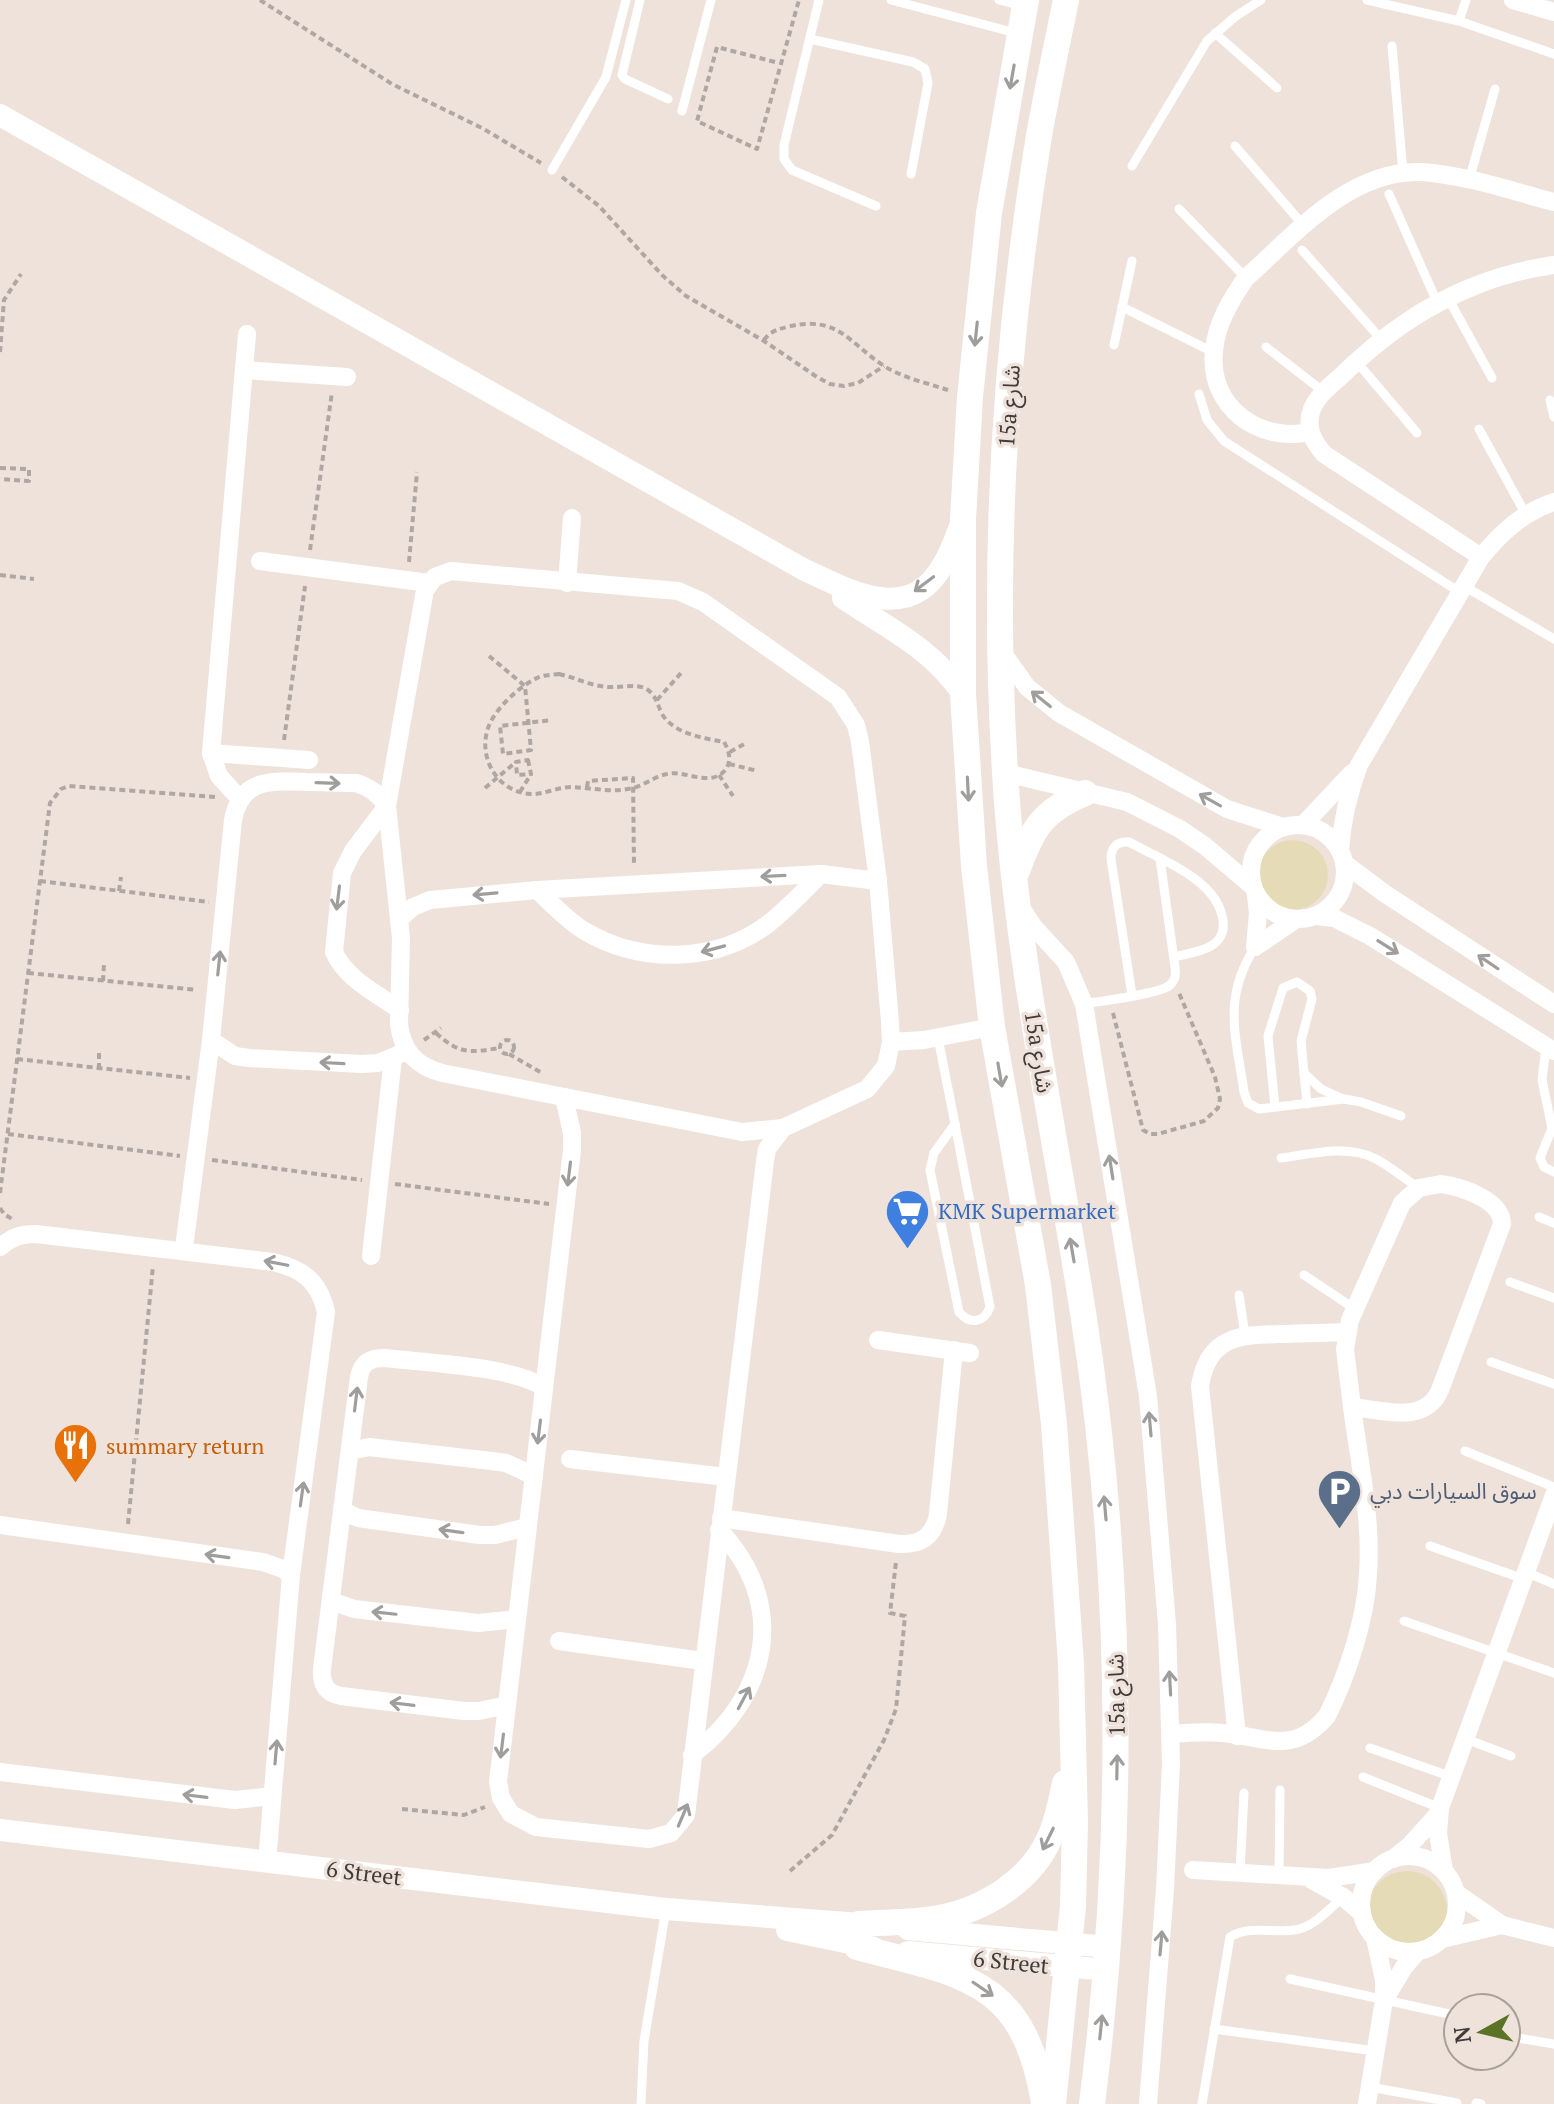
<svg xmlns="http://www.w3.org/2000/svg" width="1554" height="2104" font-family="'PT Serif','Noto Sans Arabic',serif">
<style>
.sand{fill:#e5dbb6}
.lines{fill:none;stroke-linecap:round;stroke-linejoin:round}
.path{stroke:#b1a7a2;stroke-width:4;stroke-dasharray:6 4;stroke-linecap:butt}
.service{stroke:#fff;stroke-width:9}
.minor{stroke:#fff;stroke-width:18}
.tertiary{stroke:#fff;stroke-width:22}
.secondary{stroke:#fff;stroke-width:26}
.oneway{stroke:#a09e9c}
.labels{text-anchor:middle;stroke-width:7;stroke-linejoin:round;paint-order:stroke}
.street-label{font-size:22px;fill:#413c39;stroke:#efe2db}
.shop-label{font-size:22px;fill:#366cbe;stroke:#efe2db;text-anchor:start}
.food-label{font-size:22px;fill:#c56008;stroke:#efe2db;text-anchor:start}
.service-label{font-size:22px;fill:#4e5e75;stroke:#efe2db;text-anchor:start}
</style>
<rect width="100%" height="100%" fill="#efe2db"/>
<g class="sand">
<circle cx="1293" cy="875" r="35"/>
<circle cx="1407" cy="1911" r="40"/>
</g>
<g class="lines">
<g class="path">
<polyline points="260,0 392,84 482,128 541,163"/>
<polyline points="775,62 717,47 697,121 757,149 799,0"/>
<polyline points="562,177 599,206 662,275 686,296 764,341 817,377 830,384 844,386 858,383 884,366"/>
<path d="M764,340c7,-10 16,-11 27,-14 48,-10 58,17 93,40 19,12 43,17 64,24"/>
<polyline points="0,352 4,300 21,274"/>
<polyline points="0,468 29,469 29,481 0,479"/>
<polyline points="310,550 332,392"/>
<polyline points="409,562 417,472"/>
<polyline points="0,575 34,579"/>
<polyline points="489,656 525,686 531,750 503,754 500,726 552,720"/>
<path d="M559,674c18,4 36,14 55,13 10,0 21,-3 31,1 11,6 12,16 17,26 12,20 41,24 62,28 6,10 9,23 -3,32 -15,11 -37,-4 -54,0 -12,2 -22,11 -34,14 -20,5 -41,0 -61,-1 -15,0 -29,8 -42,7 -36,-3 -55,-42 -39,-73 9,-16 27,-33 44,-42 6,-4 16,-4 24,-5z"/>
<polyline points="657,700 681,673"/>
<polyline points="284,740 305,586"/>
<polyline points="730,752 746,743"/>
<polygon points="528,760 531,774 517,775 516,762"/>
<polyline points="729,764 758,771"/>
<polyline points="719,775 733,796"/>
<polyline points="587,787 588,781 633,778 634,866"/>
<polyline points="485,788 516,762"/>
<polyline points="520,792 531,774"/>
<polyline points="40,881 209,902"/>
<polyline points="119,891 121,877"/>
<polyline points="28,973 197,990"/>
<polyline points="103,981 104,964"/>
<polyline points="1113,1013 1143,1130 1150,1134 1158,1134 1204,1121 1218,1108 1220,1099 1215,1077 1179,993"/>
<path d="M436,1033c23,21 33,20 63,15"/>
<circle cx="507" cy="1047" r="7"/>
<polyline points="424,1040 441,1028"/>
<polyline points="509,1054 542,1073"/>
<polyline points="17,1059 190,1078"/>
<polyline points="99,1069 99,1051"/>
<polyline points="8,1134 180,1156"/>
<polyline points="212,1160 362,1180"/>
<polyline points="395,1184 549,1204"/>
<polyline points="0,1193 50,803 61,789 69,786 215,797"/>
<polyline points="0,1208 4,1214 12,1219"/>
<polyline points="128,1524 153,1266"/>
<polyline points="402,1809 464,1815 485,1807"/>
<polyline points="790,1871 832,1835 884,1740 896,1709 905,1616 890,1613 896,1562"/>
</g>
<g class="service">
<polyline points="640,0 622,75 625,79 668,99"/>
<polyline points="819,0 784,145 784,159 792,170 876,206"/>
<polyline points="891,0 1016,33"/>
<polyline points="999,0 1023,6"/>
<polyline points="1367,0 1459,21 1554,54"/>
<polyline points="1459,21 1466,0"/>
<polyline points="1215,33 1277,88"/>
<polyline points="810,39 913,62 925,69 928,83 911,174"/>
<polyline points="1392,46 1403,173"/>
<polyline points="682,111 711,0"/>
<polyline points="1235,146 1304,226"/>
<polyline points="1132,166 1207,41 1236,16 1261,0"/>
<polyline points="552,170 606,77 626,0"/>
<polyline points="1469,180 1495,89"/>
<polyline points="1389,194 1437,302"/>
<polyline points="1179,209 1246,278"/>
<polyline points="1302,250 1381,339"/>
<polyline points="1448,298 1492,378"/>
<polyline points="1122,307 1213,352"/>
<polyline points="1114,345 1132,261"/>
<polyline points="1266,347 1324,392"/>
<polyline points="1356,361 1417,433"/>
<polyline points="1199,394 1207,420 1224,441 1461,593"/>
<polyline points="1550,400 1554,417"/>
<polyline points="1479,429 1526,515"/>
<polyline points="1464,586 1554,639"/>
<path d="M1255,947c-33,52 -19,88 -11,145l4,11 11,6 85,-10 17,3 40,14"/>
<path d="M1132,995l-21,-136c0,-12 6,-18 18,-17 32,18 88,37 94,78 4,30 -29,32 -49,37"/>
<path d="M1084,1004c16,-3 77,-10 86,-19 6,-6 6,-11 5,-18l-15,-108"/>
<polyline points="938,1038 955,1124"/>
<polyline points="1546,1047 1542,1080 1552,1128"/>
<polyline points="1304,1073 1321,1089 1341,1098"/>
<polyline points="1275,1107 1268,1036 1283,988 1297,982 1310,991 1312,999 1301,1041 1307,1104"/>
<path d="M955,1124l35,183c-6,16 -20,18 -31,5l-29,-142 4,-17z"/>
<polyline points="1553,1126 1540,1158 1544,1167 1554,1172"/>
<path d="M1281,1158c30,-4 67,-14 95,1 15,8 29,20 43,29"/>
<polyline points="1539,1217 1554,1223"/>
<polyline points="1304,1275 1355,1309"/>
<polyline points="1510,1282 1554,1298"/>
<polyline points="1239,1295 1245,1335"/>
<polyline points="1491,1362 1554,1384"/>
<polyline points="1465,1451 1554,1487"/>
<polyline points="1430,1546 1524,1579"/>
<polyline points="1526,1572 1554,1584"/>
<polyline points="1404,1621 1554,1673"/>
<polyline points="1466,1739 1511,1756"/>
<polyline points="1370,1748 1452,1777"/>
<polyline points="1363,1777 1440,1808"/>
<polyline points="1240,1873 1244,1793"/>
<polyline points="1279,1876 1280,1790"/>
<polyline points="1290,1979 1458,2016"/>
<polyline points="1214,2029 1375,2051"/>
<polyline points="1512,2037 1554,2044"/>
<polyline points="1370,2087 1457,2103"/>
<polyline points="1476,2103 1481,2104"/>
<polyline points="641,2104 644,2041 666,1909"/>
<path d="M1202,2104l28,-167c19,-12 43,-4 64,-7 19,-2 35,-21 49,-33"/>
</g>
<g class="minor">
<polyline points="1513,0 1554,12"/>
<polyline points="244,370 347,377"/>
<path d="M1310,432c-51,11 -102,-25 -96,-81 2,-27 17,-52 32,-73 48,-43 104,-109 175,-106 45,3 90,19 133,30"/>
<path d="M1481,557l-157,-103c-11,-13 -19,-27 -12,-45 5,-13 18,-23 28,-32 41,-40 83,-71 137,-92 25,-10 50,-16 77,-20"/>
<polyline points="260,561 429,583"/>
<path d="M451,571l227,20 25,11 135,95 18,28 4,17 18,139 12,141 1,20 -5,24 -19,23 -84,39 -41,4 -300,-59c-26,-7 -40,-22 -43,-49l2,-86 -14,-132 38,-216 10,-13z"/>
<polyline points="567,583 572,518"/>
<polyline points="1002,652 1027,687 1059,713 1227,809 1283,827"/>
<polyline points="211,753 309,760"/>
<polyline points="1005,773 1127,802 1180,829 1205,846 1252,886"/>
<polyline points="240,799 219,776 211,753 247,334"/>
<circle cx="1298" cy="872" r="47"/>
<polyline points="1303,825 1352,773"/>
<path d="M1340,851c2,-31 8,-57 19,-86l122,-208c20,-24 42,-45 73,-55"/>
<polyline points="1344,863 1384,893 1554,1004"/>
<path d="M537,890c15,14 29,29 46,40 56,34 132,34 185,-6 19,-15 36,-33 53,-50"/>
<polyline points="1020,906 1033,926 1066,962 1084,1004 1148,1396 1167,1624 1171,1763 1165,1889 1148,2104"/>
<polyline points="1317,916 1334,918 1370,936 1554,1051"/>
<polyline points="399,919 413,907 430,900 537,890 821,874 878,881"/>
<polyline points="1255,947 1258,913 1256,896"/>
<polyline points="1255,947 1295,920"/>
<polyline points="211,1040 235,1056 249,1058 362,1064 378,1063 407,1051"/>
<polyline points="891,1042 924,1040 992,1027"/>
<polyline points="564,1097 572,1133 572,1150 498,1782 501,1798 511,1814 536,1827 649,1839 671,1833 686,1815 765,1161 767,1149 783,1128"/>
<path d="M1441,1184c21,3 61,16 61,40l-62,166c-15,35 -58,20 -88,17l-7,-58 5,-29 52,-117 17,-15z"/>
<path d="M185,1240l26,-200 22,-220c8,-42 37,-39 73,-38 16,0 33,1 50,1 14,4 23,11 31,23l-34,45 -11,22 -8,79c11,26 43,42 66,58"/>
<path d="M0,1247c12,-10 21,-13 36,-13l237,28c30,7 46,19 53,50l-35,263 -24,287"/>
<polyline points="371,1256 393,1058"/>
<polyline points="878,1340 970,1353"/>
<polyline points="350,1451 369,1447 492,1461 506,1463 534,1476"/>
<polyline points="570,1459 726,1477"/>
<polyline points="342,1510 358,1518 480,1535 495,1535 527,1527"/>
<path d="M721,1518l178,26c22,1 35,-8 39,-30l16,-164"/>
<polyline points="0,1525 263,1562 283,1569 291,1575"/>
<polyline points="331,1601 354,1609 478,1623 517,1619"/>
<polyline points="559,1641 703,1661"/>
<path d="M507,1705l-28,6h-15l-123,-15c-15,-3 -20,-12 -19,-27l37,-292c3,-15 11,-19 26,-19 42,5 125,8 159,29"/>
<path d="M1171,1734c17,-1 34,-3 51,-1 43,3 70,24 105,-17 20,-40 39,-97 41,-142 4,-55 -9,-113 -16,-167"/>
<path d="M1237,1736l-37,-350c8,-52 42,-51 84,-52 21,-1 42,-1 63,-2"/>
<path d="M692,1755c78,-59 97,-151 27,-225"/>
<polyline points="0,1772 235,1800 272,1796"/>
<circle cx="1409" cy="1904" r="48"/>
<polyline points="1393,1859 1409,1846 1439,1813"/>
<polyline points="1193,1870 1329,1878 1375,1871"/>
<polyline points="1444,1871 1438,1833 1440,1808 1554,1495"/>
<polyline points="1312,1880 1343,1897 1362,1913"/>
<polyline points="1456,1893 1502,1925 1554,1938"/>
<polyline points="1442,1939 1502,1925"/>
<polyline points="1386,1997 1404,1967 1417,1952"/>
<polyline points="1367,2104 1384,2000 1384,1980 1375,1938"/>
</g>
<g class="tertiary">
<path d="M0,115l803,454c47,22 107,57 141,-6 7,-12 12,-26 17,-39"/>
<path d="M843,598c46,31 87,49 120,96"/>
<polyline points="0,1830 666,1909 873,1925"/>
<polyline points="908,1929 1109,1947"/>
<polyline points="787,1930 874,1948"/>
<polyline points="908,1952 1107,1970"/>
</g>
<g class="secondary">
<polyline points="1026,0 989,213 970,397 963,519 963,694 974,866 992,1027 1038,1285 1054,1424 1071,1663 1075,1822 1073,1906 1053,2104"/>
<path d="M1066,0c-9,45 -19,90 -27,136 -34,208 -47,425 -34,636 11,185 51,365 79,547 40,261 41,524 8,785"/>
<path d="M1017,871c15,-42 25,-60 68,-78"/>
<path d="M859,1924c26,-2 55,-1 80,-6 45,-8 93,-38 111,-81 8,-17 11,-36 15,-54"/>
<path d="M857,1947c106,28 167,31 187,156"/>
</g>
</g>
<defs><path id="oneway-shaft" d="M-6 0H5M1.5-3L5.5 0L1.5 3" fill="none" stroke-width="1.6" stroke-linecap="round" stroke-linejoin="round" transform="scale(2)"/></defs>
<g class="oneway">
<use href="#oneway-shaft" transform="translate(1012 77) rotate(100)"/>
<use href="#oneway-shaft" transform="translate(976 334) rotate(96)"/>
<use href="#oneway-shaft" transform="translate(924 584) rotate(143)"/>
<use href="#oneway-shaft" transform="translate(1041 699) rotate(-141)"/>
<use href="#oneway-shaft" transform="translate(328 783) rotate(2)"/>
<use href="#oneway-shaft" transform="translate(968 789) rotate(87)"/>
<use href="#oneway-shaft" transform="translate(1210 800) rotate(-151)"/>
<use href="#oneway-shaft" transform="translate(773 876) rotate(177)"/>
<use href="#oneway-shaft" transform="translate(485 894) rotate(175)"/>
<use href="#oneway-shaft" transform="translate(338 898) rotate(97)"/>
<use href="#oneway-shaft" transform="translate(1388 947) rotate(32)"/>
<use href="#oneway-shaft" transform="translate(713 949) rotate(165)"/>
<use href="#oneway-shaft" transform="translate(1488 962) rotate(-146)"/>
<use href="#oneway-shaft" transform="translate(219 963) rotate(-84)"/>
<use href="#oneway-shaft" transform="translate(332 1063) rotate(-177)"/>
<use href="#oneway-shaft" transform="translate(1000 1075) rotate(80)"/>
<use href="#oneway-shaft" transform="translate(1111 1167) rotate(-99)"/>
<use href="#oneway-shaft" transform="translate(569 1174) rotate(97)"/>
<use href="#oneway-shaft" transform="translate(1072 1250) rotate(-100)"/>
<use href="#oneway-shaft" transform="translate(276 1263) rotate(-169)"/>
<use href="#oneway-shaft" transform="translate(356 1399) rotate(-83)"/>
<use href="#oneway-shaft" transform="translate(1150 1424) rotate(-95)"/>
<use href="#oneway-shaft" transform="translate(539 1432) rotate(97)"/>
<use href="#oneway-shaft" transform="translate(302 1494) rotate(-82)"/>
<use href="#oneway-shaft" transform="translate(1105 1508) rotate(-95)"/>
<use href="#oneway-shaft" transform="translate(451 1531) rotate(-172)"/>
<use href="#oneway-shaft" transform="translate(217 1556) rotate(-172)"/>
<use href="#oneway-shaft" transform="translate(384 1613) rotate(-174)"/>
<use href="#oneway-shaft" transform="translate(1170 1683) rotate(-93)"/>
<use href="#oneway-shaft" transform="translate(744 1698) rotate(-62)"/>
<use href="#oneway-shaft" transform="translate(402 1704) rotate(-173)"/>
<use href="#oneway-shaft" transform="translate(502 1746) rotate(97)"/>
<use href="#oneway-shaft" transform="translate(276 1752) rotate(-85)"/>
<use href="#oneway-shaft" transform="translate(1117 1767) rotate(-89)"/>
<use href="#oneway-shaft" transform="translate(195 1796) rotate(-173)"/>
<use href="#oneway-shaft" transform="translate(683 1815) rotate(-67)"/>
<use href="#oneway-shaft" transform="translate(1048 1839) rotate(116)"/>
<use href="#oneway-shaft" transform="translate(1161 1943) rotate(-85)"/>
<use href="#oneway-shaft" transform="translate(983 1989) rotate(34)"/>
<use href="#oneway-shaft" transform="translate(1101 2027) rotate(-84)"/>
</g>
<defs>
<symbol id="supermarket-pin" viewBox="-11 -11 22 30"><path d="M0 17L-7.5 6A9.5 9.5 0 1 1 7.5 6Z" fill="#3f7fe0" stroke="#efe2db"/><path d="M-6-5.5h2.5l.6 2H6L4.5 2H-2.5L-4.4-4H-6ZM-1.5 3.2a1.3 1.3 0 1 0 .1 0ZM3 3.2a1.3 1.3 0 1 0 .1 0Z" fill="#fff"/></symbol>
<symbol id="restaurant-pin" viewBox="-11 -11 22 30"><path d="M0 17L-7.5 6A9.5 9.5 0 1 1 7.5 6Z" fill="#e8710a" stroke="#efe2db"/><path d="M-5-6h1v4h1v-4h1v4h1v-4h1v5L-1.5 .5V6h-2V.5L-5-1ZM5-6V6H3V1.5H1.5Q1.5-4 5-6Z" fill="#fff"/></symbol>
<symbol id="parking-pin" viewBox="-11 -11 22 30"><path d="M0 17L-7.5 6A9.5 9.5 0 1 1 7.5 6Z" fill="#5c6f8a" stroke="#efe2db"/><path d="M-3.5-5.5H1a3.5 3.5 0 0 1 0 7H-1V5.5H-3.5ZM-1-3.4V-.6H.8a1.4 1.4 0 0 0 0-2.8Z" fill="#fff"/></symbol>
</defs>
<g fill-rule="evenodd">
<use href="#supermarket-pin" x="882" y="1186" width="51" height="69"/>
<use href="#restaurant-pin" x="50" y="1420" width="51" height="69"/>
<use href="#parking-pin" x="1314" y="1466" width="51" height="69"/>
</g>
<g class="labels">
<g class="street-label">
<text transform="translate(1009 406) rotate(-86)" y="8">15a شارع</text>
<text transform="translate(1039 1052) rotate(81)" y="8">15a شارع</text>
<text transform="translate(1116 1695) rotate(-91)" y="8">15a شارع</text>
<text transform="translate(364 1873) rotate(7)" y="8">6 Street</text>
<text transform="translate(1011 1962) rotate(6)" y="8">6 Street</text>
</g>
<g class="shop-label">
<text x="938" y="1219">KMK Supermarket</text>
</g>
<g class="food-label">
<text x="106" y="1454">summary return</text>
</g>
<g class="service-label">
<text x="1370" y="1499">سوق السيارات دبي</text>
</g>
</g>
<g transform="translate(1482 2032) rotate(262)"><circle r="38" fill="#efe2db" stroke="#a9a09a" stroke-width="2"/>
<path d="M0-6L14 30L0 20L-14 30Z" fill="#5b7325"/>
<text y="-12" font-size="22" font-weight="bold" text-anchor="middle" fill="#413c39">N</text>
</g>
</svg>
